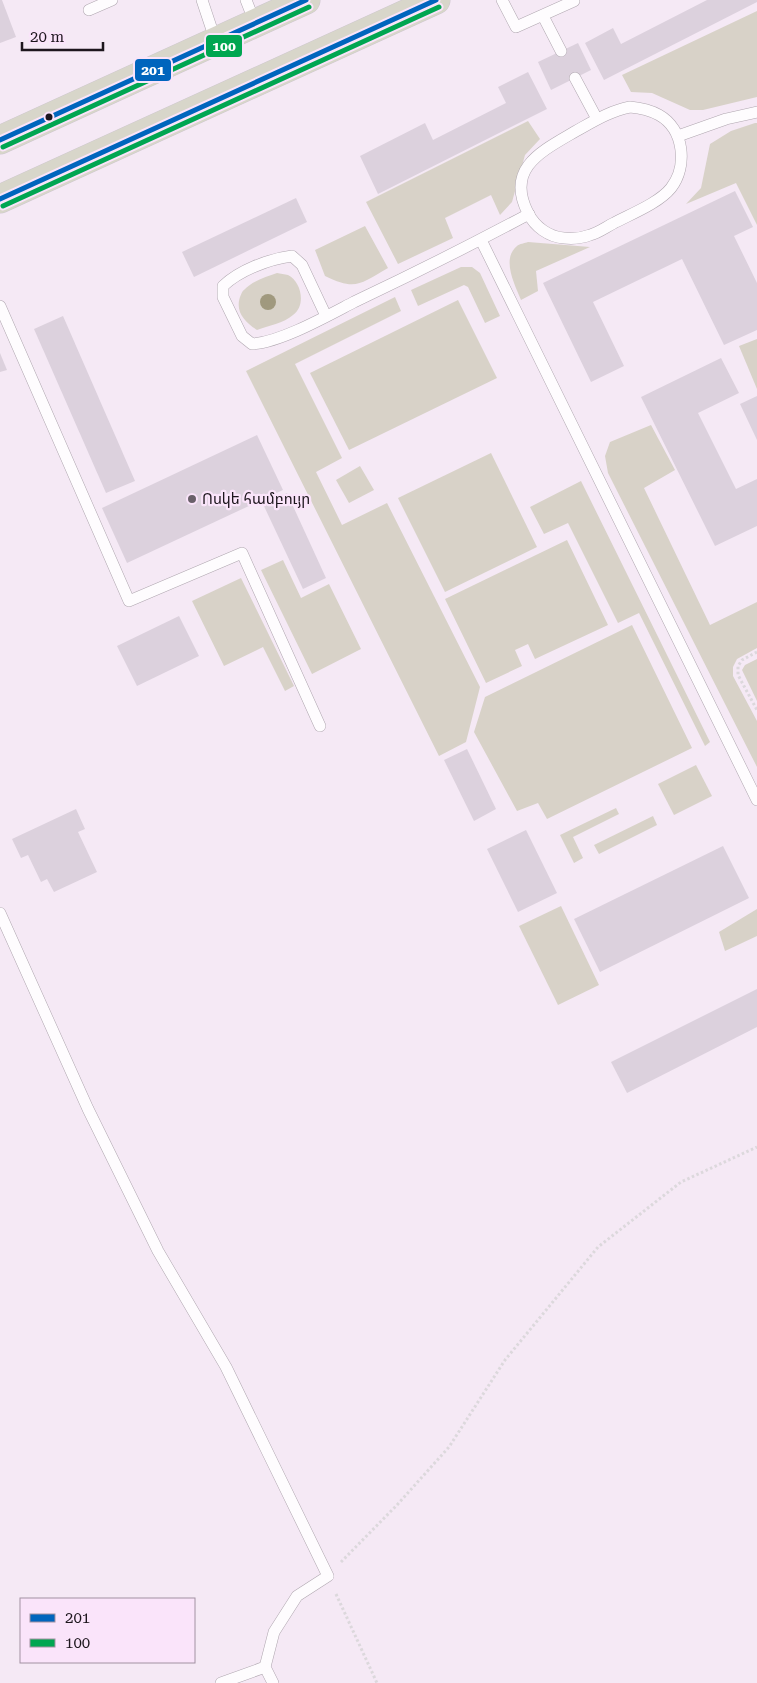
<svg xmlns="http://www.w3.org/2000/svg" width="757" height="1683" font-family="'Roboto Serif','Noto Sans Armenian',serif">
<style>
.green{fill:#d8d2c8}
.building{fill:#dcd1dd}
.lines{fill:none;stroke-linecap:round;stroke-linejoin:round}
.service-casing{stroke:#afa6af;stroke-width:12}
.trunk-casing{stroke:#cec8ce;stroke-width:29}
.path{stroke:#dcd8dc;stroke-width:3;stroke-dasharray:2.5 2.5;stroke-linecap:butt}
.service{stroke:#fefcfe;stroke-width:11}
.trunk{stroke:#d8d6ca;stroke-width:28}
.bus-1-casing{stroke:#fae4fa;stroke-width:9}
.bus-2-casing{stroke:#fae4fa;stroke-width:9}
.bus-1{stroke:#0065bd;stroke-width:5}
.bus-2{stroke:#00a651;stroke-width:5}
.tree{fill:#a0997e}
.bus-dot{fill:#1d161d;stroke:#fae4fa;stroke-width:2}
.poi-dot{fill:#696069;stroke:#fae4fa;stroke-width:2}
.labels{text-anchor:middle;stroke-width:4.5;stroke-linejoin:round;paint-order:stroke}
.poi-label{font-size:15px;fill:#1d161d;stroke:#fae4fa;text-anchor:start}
.line-badge{stroke:#fae4fa;stroke-width:2}
.badge-label{font-size:14px;text-anchor:middle;font-weight:bold;fill:#fff}
</style>
<rect width="100%" height="100%" fill="#f5e9f5"/>
<g class="green">
<polygon points="757,11 757,97 703,110 690,110 652,93 631,92 622,75"/>
<polygon points="528,121 540,139 525,155 512,202 500,215 491,195 445,218 453,238 398,264 366,202"/>
<polygon points="755,123 757,123 757,225 736,183 686,204 701,188 710,144 731,131"/>
<path d="M365,226l23,42c-28,16 -32,23 -63,8l-10,-26z"/>
<path d="M528,242l62,5 -54,24 2,20 -17,9c-6,-15 -20,-41 -4,-54 2,-2 8,-3 11,-4z"/>
<polygon points="461,267 472,267 480,273 500,316 485,323 468,287 464,285 418,306 411,290"/>
<path d="M277,273c3,1 8,1 11,2 14,7 18,31 5,40 -9,8 -25,11 -36,15 -12,-8 -22,-18 -17,-33 1,-2 2,-6 4,-7 8,-9 22,-13 33,-17z"/>
<polygon points="395,297 401,311 295,364 342,458 316,472 342,525 387,503 480,687 466,742 439,756 246,371"/>
<polygon points="458,300 497,378 349,450 310,373"/>
<polygon points="757,339 757,389 739,346"/>
<polygon points="651,425 675,470 644,488 710,625 757,602 757,648 737,659 733,667 733,676 757,721 757,767 608,473 605,456 610,442"/>
<polygon points="491,453 537,547 445,592 398,498"/>
<polygon points="360,466 374,490 349,503 336,480"/>
<polygon points="581,481 710,742 705,746 639,613 618,623 568,523 544,534 530,507"/>
<polygon points="567,540 608,625 535,659 528,644 515,650 522,666 486,683 445,599"/>
<polygon points="283,560 301,598 329,584 361,649 312,674 261,570"/>
<polygon points="241,578 294,686 285,691 263,647 224,666 192,601"/>
<polygon points="632,625 692,748 547,819 538,803 517,811 474,732 485,697"/>
<polygon points="757,659 757,701 742,670 745,665"/>
<polygon points="696,765 712,796 674,815 658,784"/>
<polygon points="616,808 619,814 573,837 583,858 574,863 560,835"/>
<polygon points="653,816 657,825 599,854 594,845"/>
<polygon points="561,906 599,985 558,1005 519,926"/>
<polygon points="757,909 757,936 725,951 719,932"/>
</g>
<g class="building">
<polygon points="0,0 2,0 16,37 0,43"/>
<polygon points="707,0 757,0 757,2 604,80 585,43 613,28 621,44"/>
<polygon points="578,43 591,70 551,90 538,62"/>
<polygon points="528,72 547,109 378,194 360,156 425,123 433,140 506,103 498,87"/>
<polygon points="735,191 753,227 734,236 757,283 757,330 724,345 682,259 593,302 624,366 591,382 543,283"/>
<polygon points="296,198 307,222 194,277 182,252"/>
<polygon points="63,316 135,481 106,493 34,329"/>
<polygon points="0,353 7,370 0,372"/>
<polygon points="721,358 739,393 698,413 736,489 757,479 757,526 715,546 641,397"/>
<polygon points="757,396 757,440 740,404"/>
<polygon points="257,435 283,490 127,563 102,508"/>
<polygon points="287,493 326,578 303,589 263,504"/>
<polygon points="179,616 199,656 137,686 117,646"/>
<polygon points="467,749 496,809 474,821 444,760"/>
<polygon points="76,809 85,829 78,832 97,872 54,892 47,879 41,882 28,855 21,858 12,839"/>
<polygon points="526,830 557,893 518,912 487,849"/>
<polygon points="723,846 749,898 600,972 574,919"/>
<polygon points="757,989 757,1027 627,1093 611,1062"/>
</g>
<g class="lines">
<defs>
<g id="service">
<polyline points="202,0 216,42"/>
<polyline points="246,0 255,23"/>
<polyline points="502,0 516,27 574,1 573,0"/>
<polyline points="89,10 112,0"/>
<polyline points="543,16 561,51"/>
<polyline points="575,78 597,119"/>
<path d="M630,107c11,1 20,3 29,8 25,14 29,51 12,73 -12,15 -40,26 -57,35 -8,4 -16,10 -24,12 -8,3 -17,4 -26,3 -15,-1 -29,-11 -36,-25 -23,-45 14,-62 48,-82 18,-10 34,-20 54,-24z"/>
<polyline points="678,136 726,119 757,112"/>
<polyline points="481,240 757,800"/>
<polyline points="0,306 129,601 242,553 320,726"/>
<path d="M326,316l-24,-51 -10,-9c-23,3 -52,14 -69,30v11l19,39 10,8c29,-2 75,-28 102,-42 59,-28 117,-57 175,-88"/>
<polyline points="0,913 88,1109 158,1251 226,1367 328,1576 297,1596 274,1632 265,1667 273,1683"/>
<polyline points="221,1683 265,1667"/>
</g>
<g id="trunk">
<polyline points="0,140 306,0"/>
<polyline points="0,199 436,0"/>
</g>
</defs>
<use href="#service" class="service-casing"/>
<use href="#trunk" class="trunk-casing"/>
<g class="path">
<polyline points="757,652 742,660 738,666 738,675 757,710"/>
<polyline points="341,1562 397,1505 449,1447 505,1360 598,1247 681,1182 757,1147"/>
<polyline points="336,1594 377,1683"/>
</g>
<use href="#service" class="service"/>
<use href="#trunk" class="trunk"/>
<defs>
<g id="bus-1">
<polyline points="0,140 306,0"/>
<polyline points="0,199 436,0"/>
</g>
<g id="bus-2">
<polyline points="3,147 309,7"/>
<polyline points="3,206 439,7"/>
</g>
</defs>
<use href="#bus-1" class="bus-1-casing"/>
<use href="#bus-2" class="bus-2-casing"/>
<use href="#bus-1" class="bus-1"/>
<use href="#bus-2" class="bus-2"/>
</g>
<circle class="tree" cx="268" cy="302" r="8"/>
<circle class="bus-dot" cx="49" cy="117" r="4.5"/>
<circle class="poi-dot" cx="192" cy="499" r="5"/>
<g class="labels">
<g class="poi-label">
<text x="202" y="504">Ոսկե համբույր</text>
</g>
</g>
<g class="line-badge">
<rect x="205" y="34" width="38" height="24" rx="5" fill="#00a651"/>
<rect x="134" y="58" width="38" height="24" rx="5" fill="#0065bd"/>
</g>
<g class="badge-label">
<text x="224" y="51">100</text>
<text x="153" y="75">201</text>
</g>
<rect x="20" y="1598" width="175" height="65" fill="#fae4fa" stroke="#a292a2"/>
<rect x="30" y="1614" width="25" height="8" fill="#0065bd" stroke="#a292a2"/>
<text x="65" y="1623" font-size="15" fill="#1d161d">201</text>
<rect x="30" y="1639" width="25" height="8" fill="#00a651" stroke="#a292a2"/>
<text x="65" y="1648" font-size="15" fill="#1d161d">100</text>
<path d="M22 42v8h81v-8" fill="none" stroke="#1d161d" stroke-width="2.5"/>
<text x="30" y="42" font-size="15" fill="#1d161d" stroke="#fae4fa" stroke-width="4" paint-order="stroke">20 m</text>
</svg>
